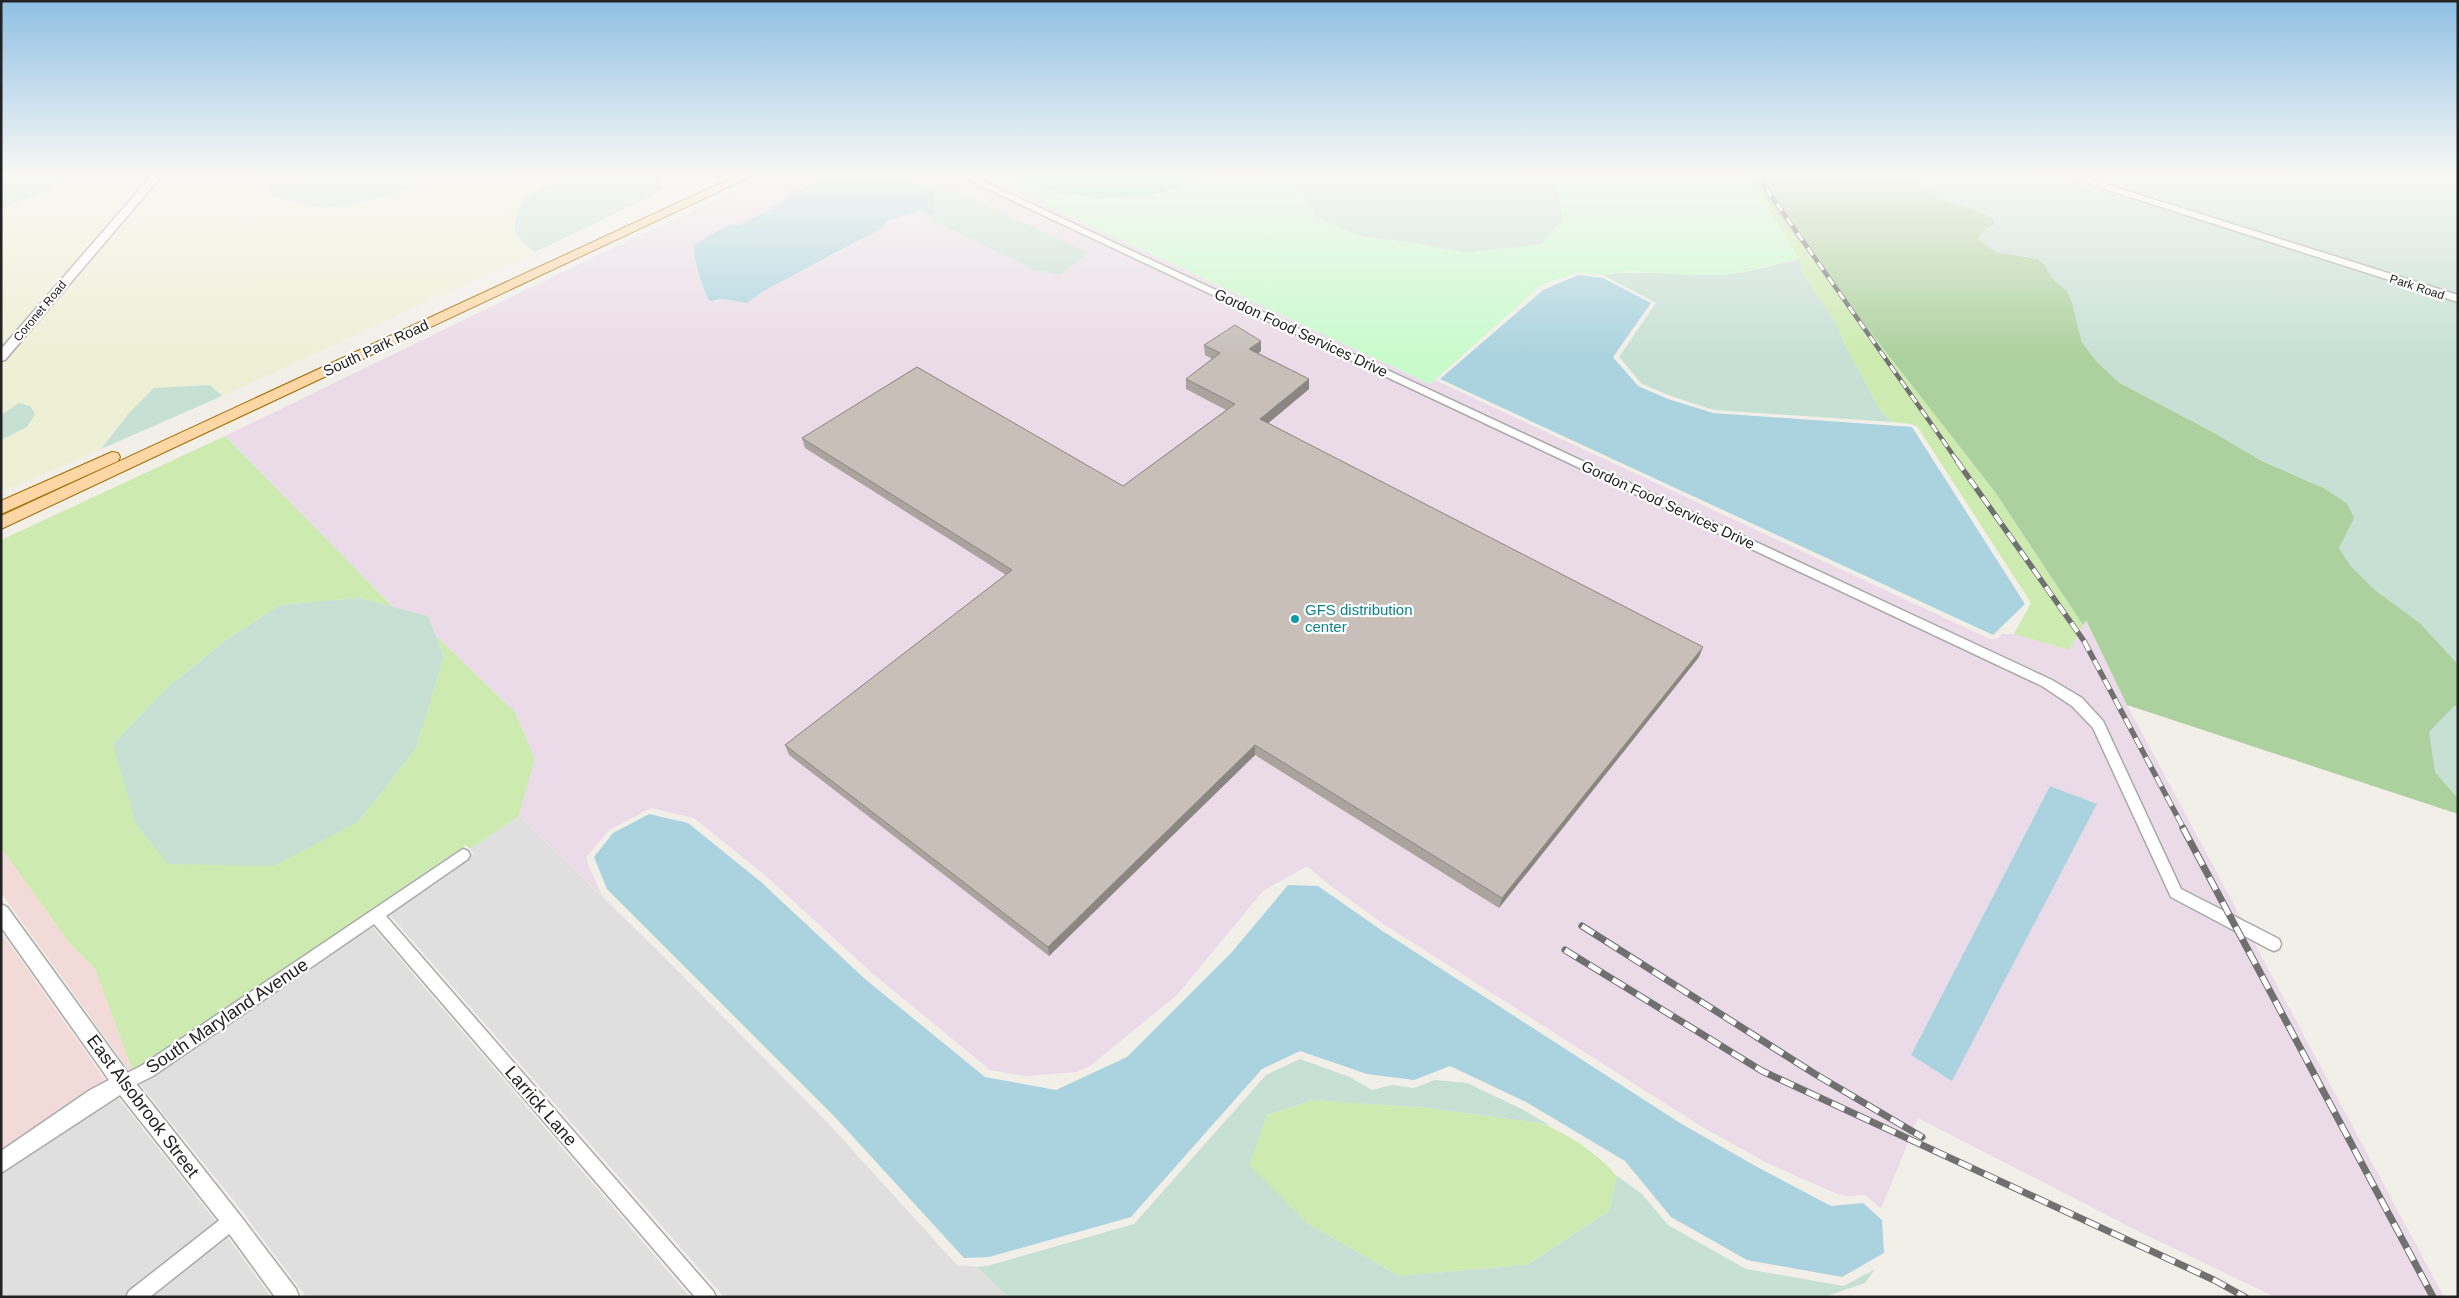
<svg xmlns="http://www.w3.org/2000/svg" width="2459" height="1298" font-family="Helvetica,sans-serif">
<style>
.residential{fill:#e0dfdf}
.commercial{fill:#f2dad9}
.industrial{fill:#ebdbe8;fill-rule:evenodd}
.farmland{fill:#eef0d5}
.grass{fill:#cdebb0}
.forest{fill:#add19e}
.wetland{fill:#c6e0d4}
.park{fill:#c8facc}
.pitch{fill:#88e0be}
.water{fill:#aad3df}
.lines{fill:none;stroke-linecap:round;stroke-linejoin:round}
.minor-casing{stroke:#a9a9a9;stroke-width:3}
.tertiary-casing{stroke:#a9a9a9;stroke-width:3}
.primary-casing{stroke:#a06b00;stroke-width:2}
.minor{fill:#fff;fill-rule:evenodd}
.tertiary{fill:#fff;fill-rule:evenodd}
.primary{fill:#fcd6a4;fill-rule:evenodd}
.rail-far2-casing{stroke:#707070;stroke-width:4.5}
.rail-far1-casing{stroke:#707070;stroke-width:5.5}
.rail-casing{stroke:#707070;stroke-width:7}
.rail-far2{stroke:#fff;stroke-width:3;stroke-dasharray:9;stroke-linecap:butt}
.rail-far1{stroke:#fff;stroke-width:4;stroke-dasharray:11;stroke-linecap:butt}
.rail{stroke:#fff;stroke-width:5;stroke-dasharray:14;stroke-linecap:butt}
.wall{fill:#aba49e}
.shaded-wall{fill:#8b8681}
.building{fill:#c7bfb8;stroke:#8b8681}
.culture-dot{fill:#0f9aa8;stroke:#fff;stroke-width:2}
.labels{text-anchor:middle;stroke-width:4.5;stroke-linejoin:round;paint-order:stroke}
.far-street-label{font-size:12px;fill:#222;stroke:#fff}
.street-label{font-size:15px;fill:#222;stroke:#fff}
.culture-label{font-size:15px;fill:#0d838f;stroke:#fff;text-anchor:start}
.near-street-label{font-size:18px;fill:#222;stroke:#fff}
</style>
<rect width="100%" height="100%" fill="#f2efe9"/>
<g class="residential">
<polygon points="519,816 659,952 827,1122 957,1265 977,1267 1008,1297 724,1297 388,913 474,854 470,849"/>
<polygon points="371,925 690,1297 306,1297 238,1206 139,1083"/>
<polygon points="116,1095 217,1223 123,1297 1,1297 1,1172"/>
<polygon points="226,1235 271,1297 148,1297"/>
</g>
<g class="commercial">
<polygon points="1,848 71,945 95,969 133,1071 130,1072 1,893"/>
<polygon points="1,932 108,1084 1,1155"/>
</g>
<path class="industrial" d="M774,174h50l-12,10 -30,15 -10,9 -32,17 -10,-1 -36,21 8,32v10l14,15 7,-3 24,4 15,-11 90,-47 35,-24 19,-7 11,-1 118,57 25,5 29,-22 -176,-79h66l429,200 22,10 5,-4 555,259h7l5,-5h12l55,16 17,-30 41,85 317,592h-169l-133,-64 -224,-115 -37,91 -16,-14 -19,1 -11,-3 -66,-29 -67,-37 -317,-202 -53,-38 -25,-21 -44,25 -86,104 -87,71 -13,6 -51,4 -36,-6 -118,-97 -105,-96 -73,-59 -42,-10 -5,2 -38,20 -21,25 -2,4 15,35 31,31 -113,-109 16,-57 -20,-47 -79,-76 -8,-20 -35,-9 -168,-171 387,-188zM2050,786l47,18 -145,276 -41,-25z"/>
<g class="farmland">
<polygon points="72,174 153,174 1,350 1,207 43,193"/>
<polygon points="163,174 308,174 270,185 323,207 406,192 440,178 444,174 570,174 558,181 515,218 518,240 535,252 222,396 209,385 154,388 130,412 101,449 1,492 1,440 27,427 19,403 1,415 1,365"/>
<polygon points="658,174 702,174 664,190"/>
</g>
<g class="grass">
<polygon points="1748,175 1995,492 2083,625 2069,650 2014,634 2031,603 1917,426 1911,424 1892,422 1880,410 1845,345 1835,321 1804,276 1798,259"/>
<polygon points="225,436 393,607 359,598 280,605 226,640 168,687 113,744 358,822 416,748 444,657 436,636 515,712 535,759 519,816 470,849 466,845 133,1071 95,969 71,945 1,848 1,540"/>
<path d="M1313,1100l115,8 112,15c30,11 56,30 77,53l-8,35 -82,54 -128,11 -92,-53 -59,-58 19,-50z"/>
</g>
<polygon class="forest" points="1747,174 1907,174 1941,200 1974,209 1994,219 1994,225 1985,229 1996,252 2038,259 2045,265 2053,279 2067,291 2072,302 2082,342 2096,361 2120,383 2211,431 2262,461 2324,488 2347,503 2355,518 2339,548 2351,566 2375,590 2420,623 2458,664 2458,706 2454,706 2435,772 2458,798 2458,814 2127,705 2086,620 2083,625 1995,492"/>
<g class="wetland">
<polygon points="1,174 72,174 43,193 1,207"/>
<path d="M308,174h136c-14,15 -102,35 -123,33 -16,-2 -33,-7 -49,-11l-2,-11z"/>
<path d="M570,174h88l6,16 -129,62c-26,-20 -23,-25 -12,-54z"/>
<polygon points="913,174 937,183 1089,253 1060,275 1035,270 917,213 921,210 932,215 934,212 931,189 923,189 906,179"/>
<polygon points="1294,174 1548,174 1558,194 1563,219 1542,244 1466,253 1416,243 1363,237 1317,218 1303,195"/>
<polygon points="1907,174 2055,174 2458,302 2458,664 2420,623 2375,590 2351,566 2339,548 2354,518 2347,503 2324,488 2262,461 2211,431 2120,383 2096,361 2082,342 2072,302 2067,291 2053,279 2045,265 2038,259 1996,252 1977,239 1985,229 1994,225 1994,219 1974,209 1941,200"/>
<polygon points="2071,174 2458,174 2458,296"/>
<path d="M1799,259l5,17 31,45 10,24 35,65 12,12 -178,-12 -43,-14 -29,-12 -23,-27 37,-54 -53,-28c42,-6 85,3 127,-1 23,-2 46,-10 69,-15z"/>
<polygon points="210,385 222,396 101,449 130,412 154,388"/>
<polygon points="19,403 30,406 35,414 27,427 1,440 1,415"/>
<polygon points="359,598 428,616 444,657 416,748 358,822 273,866 168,864 136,824 113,744 168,687 226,640 280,605"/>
<polygon points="2454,706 2458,706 2458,798 2435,772 2429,732"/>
<polygon points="1300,1059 1350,1077 1372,1090 1392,1085 1414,1088 1435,1080 1467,1083 1522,1109 1551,1126 1540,1123 1428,1108 1313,1100 1267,1115 1249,1165 1307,1223 1399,1276 1527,1265 1609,1211 1617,1176 1642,1194 1668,1225 1746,1269 1844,1286 1875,1269 1865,1283 1824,1297 1008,1297 977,1267 987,1266 1134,1224 1266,1075"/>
</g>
<polygon class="park" points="979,174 1294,174 1303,195 1317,218 1363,237 1416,243 1466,253 1542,244 1563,219 1558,194 1548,174 1747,174 1799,259 1731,274 1682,275 1630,271 1603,275 1577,273 1543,284 1430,384"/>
<path class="pitch" d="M1026,174h182c-56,32 -133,31 -189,4z"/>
<g class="water">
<path d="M824,174h89l-7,5 17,10h8l4,5 -1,19 -2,2 -11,-5 -34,11 -5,7 -120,64 -15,11 -24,-4 -13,2c-6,-6 -18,-48 -16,-56l36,-21 10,1 32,-17 19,-14 -1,-3 3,-2 9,1z"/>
<polygon points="1578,275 1603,278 1651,303 1613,357 1638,386 1668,399 1713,413 1912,427 2025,604 1993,635 1440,379 1543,290"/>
<polygon points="2050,786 2097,804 1952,1081 1911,1055"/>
<polygon points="649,814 688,823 761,882 865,979 985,1077 1056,1090 1127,1057 1232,952 1288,885 1318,886 1381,930 1680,1123 1759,1168 1831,1206 1863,1203 1882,1220 1884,1253 1842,1277 1747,1260 1671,1217 1625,1161 1526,1102 1450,1066 1414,1080 1367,1074 1300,1051 1262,1069 1131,1217 989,1257 964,1258 834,1116 607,889 594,857 613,833"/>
</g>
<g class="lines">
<defs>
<g id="minor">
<polygon points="956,174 967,174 2052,680 2082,698 2103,721 2181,889 2279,939 2281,944 2279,949 2274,951 2269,949 2171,897 2093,728 2072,706 2042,686"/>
<polygon points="463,849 468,851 470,855 468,859 386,916 713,1291 716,1297 695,1297 374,924 153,1076 123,1091 117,1088 115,1083 117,1078 141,1066"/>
<polygon points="232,1212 238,1215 241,1221 238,1227 150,1297 126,1297 129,1291 226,1215"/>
</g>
<g id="tertiary">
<polygon points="153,174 163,174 5,360 1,361 1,349"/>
<polygon points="2058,174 2073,174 2458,295 2458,302"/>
<polygon points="1,904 7,907 130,1076 239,1214 296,1289 299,1297 275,1297 225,1228 120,1095 1,1173 1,1151 90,1090 109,1080 1,927"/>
</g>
<g id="primary">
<polygon points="740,174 756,174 1,529 1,516"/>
<polygon points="112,452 118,453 120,457 118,461 1,514 1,501"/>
</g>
</defs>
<use href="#minor" class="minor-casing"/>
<use href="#tertiary" class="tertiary-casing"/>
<use href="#primary" class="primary-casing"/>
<use href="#minor" class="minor"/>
<use href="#tertiary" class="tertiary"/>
<use href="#primary" class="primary"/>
<defs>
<polyline id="rail-far2" points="1756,174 1958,462"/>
<polyline id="rail-far1" points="1957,461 2084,641 2184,829"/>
<g id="rail">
<polyline points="2183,828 2433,1297"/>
<polyline points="1582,926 1815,1074 1922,1137"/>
<polyline points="1565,950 1762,1071 2214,1280 2245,1297"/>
</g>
</defs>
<use href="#rail-far2" class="rail-far2-casing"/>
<use href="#rail-far1" class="rail-far1-casing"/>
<use href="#rail" class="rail-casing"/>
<use href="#rail-far2" class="rail-far2"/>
<use href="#rail-far1" class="rail-far1"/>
<use href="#rail" class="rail"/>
</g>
<polygon class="wall" points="1261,341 1261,351 1258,353 1309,379 1309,389 1268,423 1699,657 1499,908 1255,755 1049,956 789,755 785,745 1006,575 805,448 802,438 1123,486 1226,410 1186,389 1186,379 1212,359 1205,355 1204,345"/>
<g class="shaded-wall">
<polygon points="1261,341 1261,351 1249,360 1249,349"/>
<polygon points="1309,379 1309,389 1260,430 1260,419"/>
<polygon points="1703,647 1699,657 1499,908 1502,898"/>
<polygon points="1255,745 1255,755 1049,956 1048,947"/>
</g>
<polygon class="building" points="1235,325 1261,341 1249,349 1309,379 1260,419 1703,647 1502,898 1255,745 1048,947 785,745 1012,570 802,438 917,367 1123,486 1235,404 1186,379 1220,353 1204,345"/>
<linearGradient id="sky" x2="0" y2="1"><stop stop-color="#8fc0e4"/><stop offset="0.49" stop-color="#f9f8f5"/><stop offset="1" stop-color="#f9f8f5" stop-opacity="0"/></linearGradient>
<rect width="2459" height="356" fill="url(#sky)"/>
<circle class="culture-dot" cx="1295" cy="619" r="5"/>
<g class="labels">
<g class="far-street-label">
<text transform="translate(2417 287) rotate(18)" y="4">Park Road</text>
<text transform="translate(40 311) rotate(-50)" y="4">Coronet Road</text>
</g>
<g class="street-label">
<text transform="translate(1301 333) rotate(25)" y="5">Gordon Food Services Drive</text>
<text transform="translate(376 348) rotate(-25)" y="5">South Park Road</text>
<text transform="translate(1668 505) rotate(25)" y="5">Gordon Food Services Drive</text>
</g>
<g class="culture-label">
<text x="1305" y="615">GFS distribution<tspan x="1305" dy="17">center</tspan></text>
</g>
<g class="near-street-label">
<text transform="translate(227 1016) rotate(-34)" y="6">South Maryland Avenue</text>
<text transform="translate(143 1106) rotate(53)" y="6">East Alsobrook Street</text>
<text transform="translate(541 1106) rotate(49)" y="6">Larrick Lane</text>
</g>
</g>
<rect width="2459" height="1298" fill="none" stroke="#222222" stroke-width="5"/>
</svg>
